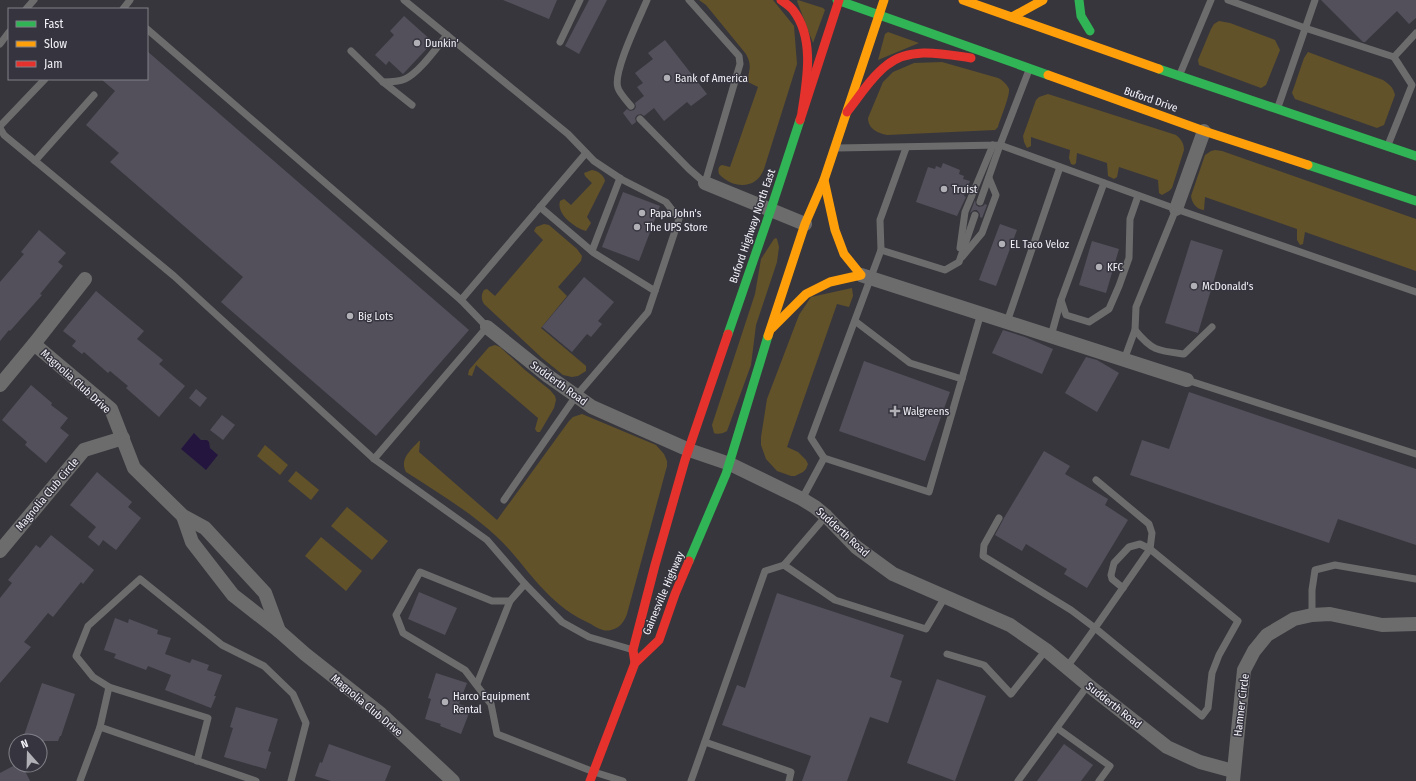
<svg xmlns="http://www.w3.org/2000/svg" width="1416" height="781" font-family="'Fira Sans Condensed',sans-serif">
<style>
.green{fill:#62522a}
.water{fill:#24153f}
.building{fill:#53505c}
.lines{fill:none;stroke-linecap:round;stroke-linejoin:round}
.lane{stroke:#6d6c6c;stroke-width:7}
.street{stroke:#6d6c6c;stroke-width:14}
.fast{stroke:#30b455;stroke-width:9}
.slow{stroke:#ff9f0a;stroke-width:9}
.jam{stroke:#e5322d;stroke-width:9}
.poi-dot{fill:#b1b0b6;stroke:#36343e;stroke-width:1.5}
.labels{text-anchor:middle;stroke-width:3;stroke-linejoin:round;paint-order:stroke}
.poi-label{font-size:11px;fill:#f2f1f7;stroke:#36343e;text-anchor:start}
.street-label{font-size:11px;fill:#f2f1f7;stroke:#36343e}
</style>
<rect width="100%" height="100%" fill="#37363c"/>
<g class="green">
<path d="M699,0h74l21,26 3,38 -33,105c-8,21 -31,20 -45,5 -1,-4 -1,-8 3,-9l8,2 28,-80 -10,-5c0,-12 5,-15 -2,-28l-40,-49z"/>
<polygon points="798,0 823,8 825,10 813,43 797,1"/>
<polygon points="1219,21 1230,23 1275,40 1280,50 1266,85 1261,88 1199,65 1198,60 1211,29 1214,24"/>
<polygon points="888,32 919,43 878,60 885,34"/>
<path d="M1308,52l75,28c6,4 10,7 12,15l-11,30 -7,3 -82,-29 -3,-6 12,-35z"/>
<path d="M942,62l56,16c4,2 9,6 11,11 1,7 -9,30 -11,38l-3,3 -108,5c-9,-2 -19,-6 -19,-17l15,-36 10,-10 21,-9z"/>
<path d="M1048,94l128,41c5,4 8,8 8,15l-12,38 -3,3 -7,4 -3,-2 -1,-13 -39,-13 -2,10 -3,2 -6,-3 -1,-13 -30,-10 -1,10 -2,2 -3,-1 -2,-6 1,-8 -39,-13v9l-4,2 -3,-6 -1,-6 13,-36 3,-3z"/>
<path d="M1215,150l7,1 194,68v52l-111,-39 -2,12 -3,1 -3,-5v-11l-92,-32 -1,13c-8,-1 -12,-7 -13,-14l14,-41 6,-4z"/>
<path d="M592,170c6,1 12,5 13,11l-18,36 4,6 -5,8c-11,-3 -30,-17 -26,-30l4,-2 7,6 21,-22 -7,-7 -1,-3z"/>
<path d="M544,224l5,1 28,24 5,7 -1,5 -23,26 9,9 -26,32 45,38v5l-8,5 -6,1 -9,-2 -21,-17 -58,-54c-3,-5 -3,-9 0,-14l3,-1 8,7 48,-56 -9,-9 2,-4z"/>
<path d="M776,238l1,1 2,8 -2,15 -21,63 -5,40 -24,66c-3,2 -9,4 -13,2l-2,-8 43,-131 6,-35 13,-20z"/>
<polygon points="852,288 853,296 849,307 837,304 787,447 798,452 806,460 808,464 806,469 803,472 795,476 791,476 777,471 766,459 761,445 761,437 767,399 799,315 811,297"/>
<polygon points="495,345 500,347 525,370 550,390 555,396 556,400 554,408 540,432 537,432 535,429 538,418 476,365 472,376 468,375 469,370 489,347"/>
<path d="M582,414l74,31 8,9 3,7v5l-40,148c-3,8 -7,14 -16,16 -7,2 -14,-2 -20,-6 -18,-8 -33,-19 -47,-34 -17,-17 -30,-38 -48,-54 -27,-25 -59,-44 -90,-64 -7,-13 5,-22 13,-31h1l-1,11 78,68 72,-99 4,-4z"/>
<polygon points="265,445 288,465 280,475 257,456"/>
<polygon points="296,471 319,490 311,500 288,481"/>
<polygon points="347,507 388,541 372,560 331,526"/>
<polygon points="321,537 362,571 346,591 305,556"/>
</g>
<polygon class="water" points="194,433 201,440 207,440 209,442 210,448 218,455 206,470 181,449"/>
<g class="building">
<polygon points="503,0 557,0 549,19"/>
<polygon points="589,0 607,0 579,54 565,46"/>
<polygon points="1321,0 1416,0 1416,18 1409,24 1397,11 1365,42 1363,42"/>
<polygon points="404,16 433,42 403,74 389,61 386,65 375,55 394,35 390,31"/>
<polygon points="665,40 707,94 691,106 687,102 664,121 654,108 644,116 641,114 637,115 635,118 636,122 632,125 623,113 627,109 630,111 634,110 636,107 635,103 644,96 637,87 643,83 635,73 653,59 648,53"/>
<polygon points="147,51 469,330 376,436 221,302 243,277 110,162 119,153 86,125 115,91 101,79 147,79"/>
<polygon points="943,163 960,170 959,174 964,176 963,179 970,181 964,196 966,197 957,216 916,202 928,167 935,169 936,166 941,168"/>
<polygon points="623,192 660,206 639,261 602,247"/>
<polygon points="975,200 976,205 979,207 983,206 985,204 987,205 982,218 980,217 980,214 977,210 974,210 970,213"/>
<polygon points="1000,224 1017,230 996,286 979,280"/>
<polygon points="39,230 66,253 58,262 63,266 40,294 42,295 10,331 9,330 0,341 0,282 24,254 21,252"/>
<polygon points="1191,240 1223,250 1198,333 1165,323"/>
<polygon points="1092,241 1119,249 1106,293 1079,285"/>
<polygon points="584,277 614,302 598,321 602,324 591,337 587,334 572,352 542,327"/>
<polygon points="96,291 144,331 137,339 163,360 159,364 185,386 159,417 126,388 128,386 110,371 108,373 84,352 82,354 72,346 76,341 63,331"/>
<polygon points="1003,330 1025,337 1053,349 1042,374 992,353"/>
<polygon points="1086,357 1097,360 1119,373 1097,412 1065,393"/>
<polygon points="864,361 950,392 925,461 839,431"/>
<polygon points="31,385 52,403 51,405 68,418 60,428 69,435 46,463 25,445 27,442 2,420"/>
<polygon points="196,389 207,398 200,407 189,398"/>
<polygon points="1189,392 1416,469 1416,545 1338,519 1329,543 1130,475 1142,440 1169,449"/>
<polygon points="222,415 235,425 223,440 210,430"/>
<polygon points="1044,451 1070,466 1065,474 1108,499 1105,505 1128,520 1087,588 1064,574 1067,569 1026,544 1022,551 995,535 1004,518"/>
<polygon points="97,472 132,502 128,507 141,518 116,550 103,540 99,546 88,537 96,527 70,505"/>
<polygon points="51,535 94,570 83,584 81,582 53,617 48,613 24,642 31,647 0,683 0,598 12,583 8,580 29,554 36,545 40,548"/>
<polygon points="419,592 457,608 445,635 408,619"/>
<polygon points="777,593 904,635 890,677 902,681 888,723 870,717 847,781 802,781 811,756 722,725 737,685 745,688"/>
<polygon points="115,618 128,623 129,619 158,630 157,634 171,638 165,654 190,663 192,659 209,665 207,670 222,675 214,696 216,696 211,708 165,690 171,675 148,666 146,670 114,658 116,654 104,650"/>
<polygon points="436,673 467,683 459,704 471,708 461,734 440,726 441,724 425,719 431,699 428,698"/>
<polygon points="937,679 986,696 955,781 907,763"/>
<polygon points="42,683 75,694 61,736 60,736 58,741 22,741"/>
<polygon points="236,707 278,719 268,751 271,752 266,769 224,757 233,728 230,727"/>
<polygon points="329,744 391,766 385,781 331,781 315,776 320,762 322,763"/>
<polygon points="1064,744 1093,765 1081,781 1037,781"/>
<polygon points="15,765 22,765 30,781 0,781 0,773"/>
</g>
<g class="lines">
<g class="lane">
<polyline points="404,0 568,134 594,161 621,179 666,202 679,219 648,312 576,396 504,500"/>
<polyline points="1228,0 1305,28 1394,57"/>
<polyline points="26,9 34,0"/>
<polyline points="123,9 130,0"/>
<polyline points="147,29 461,300"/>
<polyline points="560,42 580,0"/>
<polyline points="0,44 9,32"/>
<polyline points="351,51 383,82 412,105"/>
<polyline points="1180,74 1211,0"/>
<path d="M383,82c8,0 15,0 22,-3 14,-6 32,-32 42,-44"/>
<path d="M631,106c-4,-5 -11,-12 -13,-18 -6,-15 22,-71 29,-88"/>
<polyline points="1278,107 1315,0"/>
<polyline points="640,119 689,169 705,183 740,64 739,56 689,0"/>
<polyline points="0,126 45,79"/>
<polyline points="0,128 4,135 174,276 374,459"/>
<polyline points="1388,145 1412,85 1394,57 1416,33"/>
<polyline points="837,148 1000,145 1029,70"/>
<polyline points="586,153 540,207 594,253 655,291"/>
<polyline points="35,161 94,95"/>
<polyline points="1104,183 1061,300 1066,315 1089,322 1109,309 1119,286 1129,258 1130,219 1138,196"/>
<polyline points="980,202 1000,145 1176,209 1416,292"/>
<polyline points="540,207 461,300 487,327 374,459 487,540 525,584 562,622 589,637 630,649"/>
<path d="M1176,209l-40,98 -1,23c17,21 23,21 49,24l28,-27"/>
<polyline points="960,248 965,212 993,145"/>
<polyline points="881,250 945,270 959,262 975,215"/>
<polyline points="592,251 620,178"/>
<polyline points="962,257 982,233 996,195 989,178"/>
<polyline points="855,321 910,363 962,379"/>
<polyline points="1007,322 1060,167"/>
<polyline points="1051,336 1061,300"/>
<polyline points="1124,360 1135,330"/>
<polyline points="1187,380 1416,454"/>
<polyline points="824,458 929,492 981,313"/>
<polyline points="1096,480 1149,524 1152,533 1150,549 1140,544 1129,547 1114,563 1111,575 1112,579 1123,588"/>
<polyline points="802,499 824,458 811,438 881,250 880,220 906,148"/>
<polyline points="999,518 984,545 983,556 1071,610 1095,628 1067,667"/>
<polygon points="1150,549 1238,621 1219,655 1212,673 1208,708 1202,716 1095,628"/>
<polyline points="784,565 835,600 926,629 945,597"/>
<polyline points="525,584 510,601 492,601 420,572 396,615 403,633 465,670 491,704 497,734 594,772 623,781"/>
<polyline points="1312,615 1312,590 1315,570 1335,565 1416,579"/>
<polyline points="947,654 984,665 1011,694 1046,650"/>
<polyline points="477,684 510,601"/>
<polyline points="109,687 208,718 197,761"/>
<polyline points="1057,728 1110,766 1099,781"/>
<polyline points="705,742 791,772 789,781"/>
<polyline points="80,781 100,727"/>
<polyline points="256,781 100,727 109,687 93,677 76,656 88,626 140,579 222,645 264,666 293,694 306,723 291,781"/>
<polyline points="691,781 765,571 784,565 826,516"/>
<polyline points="1018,781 1088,685"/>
</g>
<g class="street">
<polyline points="705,183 805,224"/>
<polyline points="1176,209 1204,131"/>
<polyline points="861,275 1187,380"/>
<polyline points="487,327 548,376 592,407 689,450 730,464 802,499 815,507 826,516 856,547 893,574 1010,625 1046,650 1088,685 1167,747 1200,762 1233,771"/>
<polyline points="34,344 111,409 134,468 183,516 205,528 265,593 279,631"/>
<polyline points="0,385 34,344 85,279"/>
<polyline points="183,516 192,542 233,595 279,631 305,654 381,714 453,781"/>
<polyline points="0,551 84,450 123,438"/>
<polyline points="1233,781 1244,670 1254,651 1267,635 1294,619 1312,615 1330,614 1382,625 1416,624"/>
</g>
<g class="fast">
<polyline points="837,0 1048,75"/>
<polyline points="1079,0 1081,16 1090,31"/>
<polyline points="1159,69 1416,156"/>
<polyline points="1308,165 1416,201"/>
<polyline points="728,334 771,209 800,120"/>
<polyline points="689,561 726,474 768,336"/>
</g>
<g class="slow">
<polyline points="963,0 1159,69"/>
<polyline points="1012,17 1043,0"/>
<polyline points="1048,75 1204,131 1308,165"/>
<polyline points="772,328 806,294 830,282 861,275 844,254 835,230 824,180"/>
<polyline points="768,336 805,224 824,180 884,0"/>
</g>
<g class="jam">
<path d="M781,0c4,3 9,6 12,10 22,28 14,70 9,102"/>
<path d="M847,112c13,-16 24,-35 40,-47 23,-19 57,-11 84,-7"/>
<polyline points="800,120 839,0"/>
<polyline points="635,663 633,650 655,565 685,460 728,334"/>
<polyline points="590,781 635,663 659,640 675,594 689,561"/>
</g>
</g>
<g class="poi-dot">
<circle cx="417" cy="43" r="4"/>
<circle cx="667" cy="78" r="4"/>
<circle cx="944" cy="189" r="4"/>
<circle cx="642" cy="213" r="4"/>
<circle cx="637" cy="227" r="4"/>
<circle cx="1002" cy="244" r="4"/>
<circle cx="1099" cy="267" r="4"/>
<circle cx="1194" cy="286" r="4"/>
<circle cx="350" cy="316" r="4"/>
<path d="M893 405h4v4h4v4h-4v4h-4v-4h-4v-4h4z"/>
<circle cx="445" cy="702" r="4"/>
</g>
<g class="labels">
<g class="poi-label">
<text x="425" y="47">Dunkin'</text>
<text x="675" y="82">Bank of America</text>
<text x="952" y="193">Truist</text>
<text x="650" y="217">Papa John's</text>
<text x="645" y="231">The UPS Store</text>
<text x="1010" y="248">EL Taco Veloz</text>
<text x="1107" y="271">KFC</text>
<text x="1202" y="290">McDonald's</text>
<text x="358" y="320">Big Lots</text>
<text x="903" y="415">Walgreens</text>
<text x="453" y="700">Harco Equipment<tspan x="453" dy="13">Rental</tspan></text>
</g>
<g class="street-label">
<text transform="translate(1151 99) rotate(19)" y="4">Buford Drive</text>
<text transform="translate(752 226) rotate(-71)" y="4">Buford Highway North East</text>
<text transform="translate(76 381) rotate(42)" y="4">Magnolia Club Drive</text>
<text transform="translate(559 383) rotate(36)" y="4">Sudderth Road</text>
<text transform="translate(47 494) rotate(-50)" y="4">Magnolia Club Circle</text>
<text transform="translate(843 532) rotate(42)" y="4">Sudderth Road</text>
<text transform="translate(663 593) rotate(-67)" y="4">Gainesville Highway</text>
<text transform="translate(367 705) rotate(40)" y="4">Magnolia Club Drive</text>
<text transform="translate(1114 705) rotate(38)" y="4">Sudderth Road</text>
<text transform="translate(1241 705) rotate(-83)" y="4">Hamner Circle</text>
</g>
</g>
<rect x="8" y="8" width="140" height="72" fill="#36343e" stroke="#818088"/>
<rect x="16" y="21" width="20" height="6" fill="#30b455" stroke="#818088"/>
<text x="44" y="28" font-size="12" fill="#f2f1f7">Fast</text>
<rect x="16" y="41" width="20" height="6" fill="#ff9f0a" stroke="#818088"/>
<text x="44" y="48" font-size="12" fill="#f2f1f7">Slow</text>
<rect x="16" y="61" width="20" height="6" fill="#e5322d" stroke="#818088"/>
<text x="44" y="68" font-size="12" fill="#f2f1f7">Jam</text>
<g transform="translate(28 753) rotate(340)"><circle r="19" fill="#36343e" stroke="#818088"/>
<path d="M0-3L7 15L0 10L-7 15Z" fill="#b1b0b6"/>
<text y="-6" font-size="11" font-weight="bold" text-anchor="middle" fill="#f2f1f7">N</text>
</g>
</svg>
